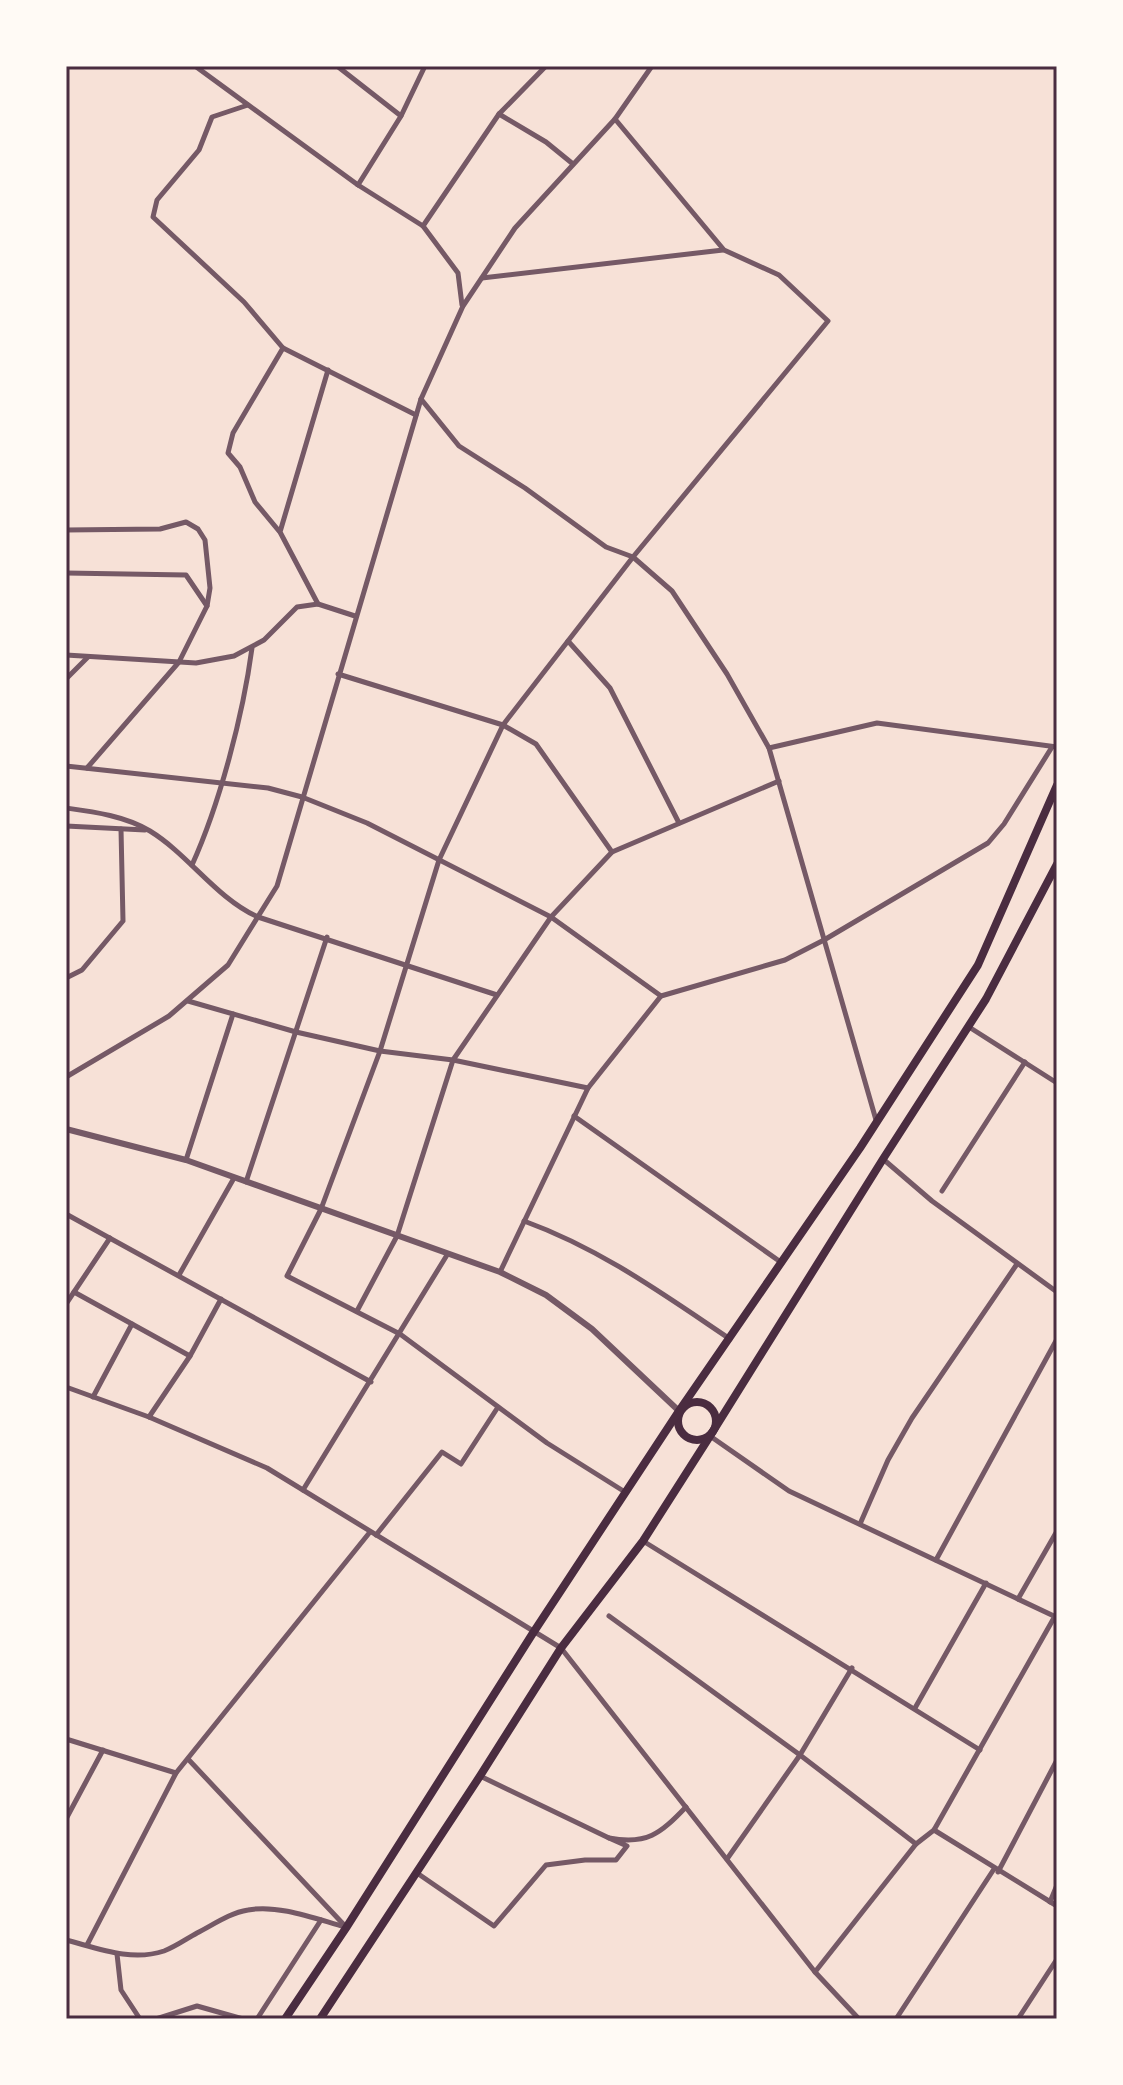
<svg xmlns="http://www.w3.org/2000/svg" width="1123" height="2085" font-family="Quicksand,sans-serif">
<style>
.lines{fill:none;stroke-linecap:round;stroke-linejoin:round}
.minor{stroke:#755966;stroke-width:5}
.tertiary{stroke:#755966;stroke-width:6}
.trunk{stroke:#4a2c40;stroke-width:8}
.neatline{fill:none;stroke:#4a2c40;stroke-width:3}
</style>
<rect width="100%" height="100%" fill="#f7e1d7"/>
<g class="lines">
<g class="minor">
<polyline points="195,66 358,185 423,226 458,273 462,305"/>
<polyline points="337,66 401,116"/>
<polyline points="248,105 212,117 199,150 157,200 153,217 244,302 283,348 416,415"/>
<polyline points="499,114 546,142 573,164"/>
<polyline points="615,119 724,250 779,275 828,321 633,557 503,725 439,860 380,1051 321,1209 287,1276 400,1334 547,1443 625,1492"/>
<polyline points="358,185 401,116 425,66"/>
<polyline points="423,226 499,114 546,66"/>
<polyline points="482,278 723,250"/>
<polyline points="421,399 459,446 525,488 606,547 633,557 672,591 727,674 769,748 876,1120"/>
<polyline points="66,530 160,529 186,522 198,529 205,540 210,588 207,606"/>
<polyline points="279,531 255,502 240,467 228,453 233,433 283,348"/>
<polyline points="66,573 186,575 207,606 179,662 87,768"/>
<polyline points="318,604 280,532 328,370"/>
<polyline points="568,641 610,688 679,823"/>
<polyline points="66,655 196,663 234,656 264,640 297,607 318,604 355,616"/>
<polyline points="338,674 503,725 536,744 612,852"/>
<polyline points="66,679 88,657"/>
<polyline points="769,748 877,723 1057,747"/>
<polyline points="66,766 268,788 302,797 367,823 551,917 661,996"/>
<path d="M66,808c29,4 59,8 84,23 39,24 66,67 108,86l239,78"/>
<polyline points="66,826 145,830"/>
<path d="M192,865c28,-62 51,-150 60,-217"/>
<polyline points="66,978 82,970 123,921 121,829"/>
<polyline points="188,1001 296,1032 380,1051 453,1060 588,1088"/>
<polyline points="969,1027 1057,1083"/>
<polyline points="66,1077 169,1016 228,965 277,886 421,399 463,306 515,228 615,119 652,66"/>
<polyline points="574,1116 782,1263"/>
<polyline points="883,1159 932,1201 1057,1292"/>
<polyline points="186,1160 233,1014"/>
<polyline points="246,1182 327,937"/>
<polyline points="942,1191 1025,1062"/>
<polyline points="66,1214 371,1382"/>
<path d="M524,1221c77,28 139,73 206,118"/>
<polyline points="500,1272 588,1088 661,996 785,960 824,940 988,843 1004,824 1052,747"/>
<polyline points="179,1275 234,1178"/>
<polyline points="74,1292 190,1356"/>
<polyline points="66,1304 110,1238"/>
<polyline points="357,1311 397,1236 453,1060 551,917 612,852 779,781"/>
<polyline points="66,1387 149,1417 267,1468 561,1648 815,1972 859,2019"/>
<polyline points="93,1397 132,1324"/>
<polyline points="149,1417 190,1356 221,1299"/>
<polyline points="710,1436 789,1491 1056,1617"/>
<polyline points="303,1490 447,1255"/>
<polyline points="860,1524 888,1460 912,1418 1017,1264"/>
<polyline points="376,1535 442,1452 461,1464 498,1407"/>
<polyline points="643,1541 980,1750"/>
<polyline points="936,1560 1057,1339"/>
<polyline points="1018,1599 1057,1531"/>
<polyline points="609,1616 800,1755 916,1844"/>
<polyline points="915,1708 986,1583"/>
<polyline points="66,1739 176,1773"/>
<polyline points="188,1759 346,1927"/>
<polyline points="480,1776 609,1838"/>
<polyline points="66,1819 103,1750"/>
<polyline points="934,1830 1057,1906"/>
<polyline points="727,1859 800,1755 852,1668"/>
<polyline points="998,1872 1057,1760"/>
<path d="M417,1873l77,53 52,-61 39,-5h31l11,-14 -18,-8c38,7 51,-4 77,-31"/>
<polyline points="1050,1902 1057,1885"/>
<path d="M66,1940c31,8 65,22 98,11 11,-4 22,-12 33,-18 16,-8 32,-20 51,-23 30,-6 68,9 97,17"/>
<polyline points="87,1945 176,1773 370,1532"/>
<polyline points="117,1954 121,1990 140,2019"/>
<polyline points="815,1972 916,1844 934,1830 1055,1616"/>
<polyline points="156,2019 197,2006 243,2019"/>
<polyline points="257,2019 321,1920"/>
<polyline points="896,2019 994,1869"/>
<polyline points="1018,2019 1057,1959"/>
</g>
<polyline class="tertiary" points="66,1129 186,1160 500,1272 546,1295 592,1329 679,1411"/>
<g class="trunk">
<circle cx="697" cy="1421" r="19"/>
<polyline points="285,2019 346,1928 533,1633 679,1411 860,1148 978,965 1057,785"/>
<polyline points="320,2019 480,1776 561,1648 643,1541 710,1436 883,1159 986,999 1057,864"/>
</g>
</g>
<rect width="1123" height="2085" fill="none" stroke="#fffaf5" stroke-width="136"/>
<rect x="68" y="68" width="987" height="1949" class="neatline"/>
</svg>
